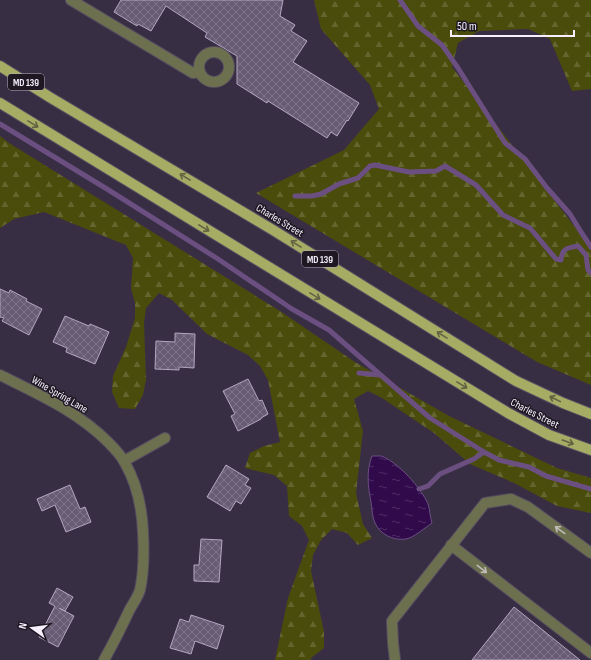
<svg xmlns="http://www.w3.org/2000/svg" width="591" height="660" font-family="'Sofia Sans Condensed',sans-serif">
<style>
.forest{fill:url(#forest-firs)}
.water{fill:url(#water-ripples);stroke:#6b4f81}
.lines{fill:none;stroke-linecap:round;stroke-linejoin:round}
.stream{stroke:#6b4f81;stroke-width:5}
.building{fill:url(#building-cross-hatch);stroke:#b2a6c1}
.minor-casing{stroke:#564d62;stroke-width:12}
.major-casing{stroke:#564d62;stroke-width:12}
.minor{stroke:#6d704e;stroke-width:10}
.major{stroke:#a6ac64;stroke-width:10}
.oneway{stroke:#626243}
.oneway2{stroke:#bfbcb8}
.labels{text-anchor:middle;stroke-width:3;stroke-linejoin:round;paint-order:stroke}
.shield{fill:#1d1822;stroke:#b4aebc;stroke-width:1}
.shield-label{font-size:10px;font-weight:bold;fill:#f5effe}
.street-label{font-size:11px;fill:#f5effe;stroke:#1d1822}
</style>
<defs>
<pattern id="forest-firs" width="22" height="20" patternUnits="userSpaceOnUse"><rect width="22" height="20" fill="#494c0a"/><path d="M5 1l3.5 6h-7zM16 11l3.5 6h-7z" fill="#64662f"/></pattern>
<pattern id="water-ripples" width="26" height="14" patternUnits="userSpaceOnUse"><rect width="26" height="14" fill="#300a4b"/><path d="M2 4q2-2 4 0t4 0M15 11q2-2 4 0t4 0" fill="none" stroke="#4f2e66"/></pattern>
<pattern id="building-cross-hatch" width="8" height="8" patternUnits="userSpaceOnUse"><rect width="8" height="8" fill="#675c74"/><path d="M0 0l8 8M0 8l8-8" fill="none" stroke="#7d7489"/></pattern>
</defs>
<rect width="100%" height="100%" fill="#382e44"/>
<g class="forest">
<polygon points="314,0 591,0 591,89 572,91 550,39 528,29 479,31 458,43 452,67 591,248 591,385 537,362 256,193 344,150 379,109 370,85 321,29"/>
<polygon points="0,136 9,143 280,311 355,362 449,416 557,468 591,478 591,513 557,506 514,483 470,464 434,433 382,398 368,391 354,399 363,431 356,493 363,524 372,538 358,545 347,533 332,529 321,540 313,555 311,571 324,632 324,648 311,658 311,660 275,660 288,598 309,540 302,526 289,516 287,486 274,475 245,468 250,453 264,446 280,442 268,380 260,366 248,355 207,334 172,300 159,293 146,308 144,323 146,380 143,395 135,409 119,408 112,392 113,376 126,347 135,318 135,303 131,288 133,258 126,245 44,212 14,219 0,228"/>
</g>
<path class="water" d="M372,456c3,0 6,0 9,0 16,5 41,33 47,48 2,6 2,13 4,19 -6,4 -19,15 -26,16 -13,2 -26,-5 -31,-16 -3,-6 -3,-15 -4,-21 -3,-15 -5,-31 1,-46z"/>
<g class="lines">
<g class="stream">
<polyline points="400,0 418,26 442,45 458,68 505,143 525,159 547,188 570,214 581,232 591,247"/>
<polyline points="0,124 107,189 218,259 292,309 329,330 430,418 484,452 499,460 529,467 546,476 591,489"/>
<path d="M295,196h17l9,-2 18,-10 19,-6 12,-12 5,-1 34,7 27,-1 9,-5 31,19 27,30 27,13 26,31 5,1c1,-12 6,-12 17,-14l8,9 2,15 3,3"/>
<polyline points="359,373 380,375"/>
<polyline points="419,489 428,486 440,474 474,459 484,452"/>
</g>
</g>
<g class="building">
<polygon points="121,0 283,0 280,16 295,25 291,31 307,41 293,62 359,103 348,121 347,120 337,136 331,132 327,138 268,101 267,103 237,84 237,56 205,37 207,33 166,6 151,31 138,24 137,26 114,12"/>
<polygon points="0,289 9,293 10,290 27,299 26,301 42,309 29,335 2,321 4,318 0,317"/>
<polygon points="65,316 89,326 90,324 109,332 95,364 66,352 67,348 53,342"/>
<polygon points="175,333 195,334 194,368 179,367 179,370 155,369 156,341 175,342"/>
<polygon points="248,379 259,401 262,400 268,414 261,418 261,419 238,431 231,416 235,414 223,391"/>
<polygon points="226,465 249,479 245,485 251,488 241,504 236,501 230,511 207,497"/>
<polygon points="70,485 80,509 85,507 91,522 66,532 55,505 42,511 37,499"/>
<polygon points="201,539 222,540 219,582 194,581 194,565 199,565"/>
<polygon points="57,588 73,597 65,611 59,608 74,616 58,647 39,637 55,606 49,603"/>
<polygon points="514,607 580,660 472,660"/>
<polygon points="191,615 224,626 217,649 195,641 191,654 170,648 180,619 189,622"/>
</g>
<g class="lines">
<defs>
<g id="minor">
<polyline points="71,0 193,73 200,72"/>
<circle cx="214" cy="67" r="15"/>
<path d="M0,375c38,19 77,36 108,67 6,6 13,13 17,21 12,21 17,45 18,69 1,19 1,40 -3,58 -2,7 -8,15 -11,21 -8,17 -16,33 -25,49"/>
<polyline points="124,461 165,438"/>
<polyline points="451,545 591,653"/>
<polyline points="395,660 393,643 392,621 485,503 511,499 528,507 591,553"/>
</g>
<g id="major">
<polyline points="0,66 51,98 273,230 516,381 563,403 591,414"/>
<polyline points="0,103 508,413 549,435 591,450"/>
</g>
</defs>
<use href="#minor" class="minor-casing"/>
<use href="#major" class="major-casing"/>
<use href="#minor" class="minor"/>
<use href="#major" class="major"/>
</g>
<defs><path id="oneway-shaft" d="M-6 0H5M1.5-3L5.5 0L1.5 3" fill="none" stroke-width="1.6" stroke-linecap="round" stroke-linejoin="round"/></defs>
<g class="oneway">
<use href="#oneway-shaft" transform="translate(33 124) rotate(31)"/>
<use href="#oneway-shaft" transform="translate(185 177) rotate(-149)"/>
<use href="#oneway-shaft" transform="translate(204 228) rotate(31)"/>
<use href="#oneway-shaft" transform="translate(296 244) rotate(-148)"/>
<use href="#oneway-shaft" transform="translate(315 296) rotate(31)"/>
<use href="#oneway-shaft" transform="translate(442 335) rotate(-148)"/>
<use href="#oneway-shaft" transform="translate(462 385) rotate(31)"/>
<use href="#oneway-shaft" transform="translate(555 399) rotate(-154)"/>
<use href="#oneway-shaft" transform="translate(568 442) rotate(20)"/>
</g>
<g class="oneway2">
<use href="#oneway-shaft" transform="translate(560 530) rotate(-144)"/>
<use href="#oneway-shaft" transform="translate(482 569) rotate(38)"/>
</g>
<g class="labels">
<g class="shield">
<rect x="8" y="74" width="36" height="16" rx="3"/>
<rect x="302" y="251" width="36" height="16" rx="3"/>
</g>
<g class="shield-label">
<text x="26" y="86">MD 139</text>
<text x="320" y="263">MD 139</text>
</g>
<g class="street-label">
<text transform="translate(280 220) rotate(31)" y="4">Charles Street</text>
<text transform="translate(60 394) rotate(30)" y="4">Wine Spring Lane</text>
<text transform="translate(535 413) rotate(27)" y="4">Charles Street</text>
</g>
</g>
<g transform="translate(32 628) rotate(284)" stroke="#1d1822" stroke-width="3" paint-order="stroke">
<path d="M0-3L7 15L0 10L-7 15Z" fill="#f5effe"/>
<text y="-6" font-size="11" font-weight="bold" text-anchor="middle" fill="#f5effe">N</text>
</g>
<path d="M451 30v6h123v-6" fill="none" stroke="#f5effe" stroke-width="2"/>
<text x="457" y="30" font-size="12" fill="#f5effe" stroke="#1d1822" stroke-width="3" paint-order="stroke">50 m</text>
</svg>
